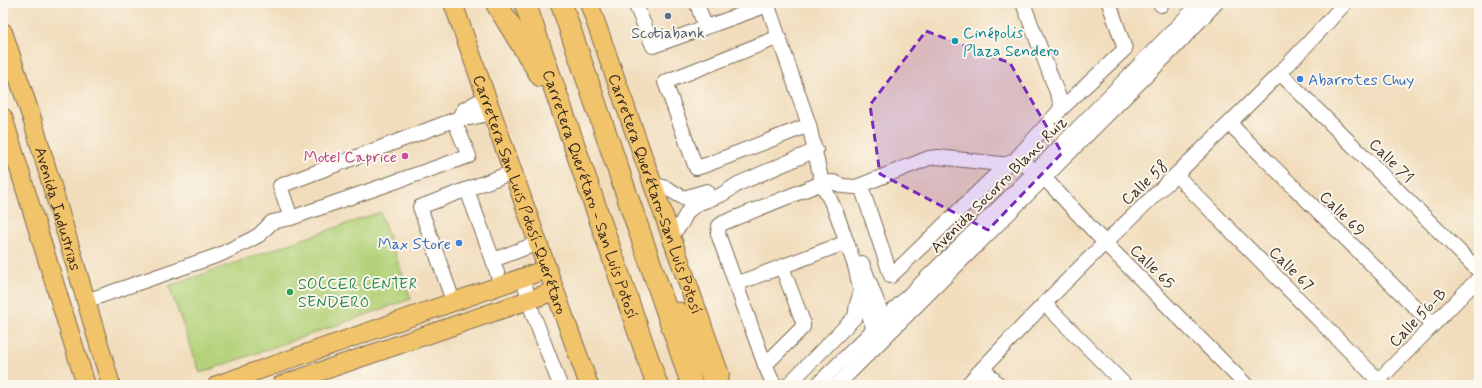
<svg xmlns="http://www.w3.org/2000/svg" width="1482" height="388" font-family="Mynerve,sans-serif">
<style>
.pitch{fill:#b2d178;stroke:#767e4b}
.lines{fill:none;stroke-linecap:round;stroke-linejoin:round}
.minor-casing{stroke:#7b6955;stroke-width:16}
.major-casing{stroke:#7b6955;stroke-width:20}
.highway-casing{stroke:#7b6955;stroke-width:23}
.minor{stroke:#fff;stroke-width:14}
.major{stroke:#f1c36a;stroke-width:18}
.highway{stroke:#f1c36a;stroke-width:21}
.marked{fill:#7b2cbf;fill-opacity:0.2;stroke:#7b2cbf;stroke-width:3;stroke-dasharray:8 5;stroke-linejoin:round}
.service-dot{fill:#5c6f8a;stroke:#fbf7ec;stroke-width:1.5}
.culture-dot{fill:#0f9aa8;stroke:#fbf7ec;stroke-width:1.5}
.shop-dot{fill:#3f7fe0;stroke:#fbf7ec;stroke-width:1.5}
.hotel-dot{fill:#d1479c;stroke:#fbf7ec;stroke-width:1.5}
.leisure-dot{fill:#2e9e5b;stroke:#fbf7ec;stroke-width:1.5}
.labels{text-anchor:middle;stroke-width:4;stroke-linejoin:round;paint-order:stroke}
.service-label{font-size:16px;fill:#4e5e75;stroke:#fbf7ec}
.culture-label{font-size:16px;fill:#0d838f;stroke:#fbf7ec;text-anchor:start}
.shop-label{font-size:16px;fill:#366cbe;stroke:#fbf7ec;text-anchor:start}
.hotel-label{font-size:16px;fill:#b23c85;stroke:#fbf7ec;text-anchor:end}
.street-label{font-size:16px;fill:#3b2a1e;stroke:#fbf7ec}
.leisure-label{font-size:16px;fill:#27864d;stroke:#fbf7ec;text-anchor:start}
</style>
<rect width="100%" height="100%" fill="#fbf7ec"/>
<filter id="ink" filterUnits="userSpaceOnUse"><feTurbulence type="fractalNoise" baseFrequency=".025" numOctaves="2"/><feDisplacementMap in="SourceGraphic" scale="8" xChannelSelector="R" yChannelSelector="G"/><feConvolveMatrix kernelMatrix="1 2 1 2 8 2 1 2 1" color-interpolation-filters="sRGB"/></filter>
<filter id="wash" filterUnits="userSpaceOnUse"><feTurbulence type="fractalNoise" baseFrequency=".012" numOctaves="4" result="noise"/><feDisplacementMap in="SourceGraphic" scale="16" xChannelSelector="R" yChannelSelector="G"/><feGaussianBlur stdDeviation="0.9" result="paint"/><feColorMatrix in="noise" values="0 0 0 0 0 0 0 0 0 0 0 0 0 0 0 0 0 1.4 0 .05"/><feComposite in="paint" operator="in"/></filter>
<g filter="url(#wash)">
<rect width="100%" height="100%" fill="#f1ddbc"/>
<polygon class="pitch" points="380,212 411,299 200,373 169,286"/>
</g>
<g filter="url(#ink)">
<g class="lines">
<defs>
<g id="minor">
<polyline points="635,3 653,46 768,5"/>
<polyline points="697,3 705,27"/>
<polyline points="767,3 809,125 822,183 836,212 855,266 861,292 874,330"/>
<polyline points="1160,3 1161,5"/>
<polyline points="779,37 665,82 696,168 706,165 809,125"/>
<polyline points="1280,73 1479,271"/>
<polyline points="1060,110 1125,49 1109,3"/>
<polyline points="459,118 463,110 486,97"/>
<polyline points="454,120 469,156 291,218 280,186 459,118 470,118 492,113"/>
<polyline points="1230,124 1433,325"/>
<polyline points="1014,161 1037,170 1105,243 1246,385"/>
<polyline points="1176,175 1383,385"/>
<polyline points="652,183 668,189 684,198 707,191"/>
<polyline points="861,186 891,276 1007,164"/>
<polyline points="467,190 493,260 538,243"/>
<polyline points="671,235 681,224 688,211 697,204 721,195 738,184 816,150"/>
<polyline points="493,260 501,286"/>
<polyline points="862,263 884,320"/>
<polyline points="523,278 532,311 560,385"/>
<polyline points="736,284 847,242"/>
<polyline points="86,301 219,255 250,240 259,235 272,222 291,218"/>
<polyline points="453,301 420,207 513,172"/>
<polyline points="1045,304 1125,385"/>
<polyline points="765,365 803,327 803,322 782,267"/>
<polyline points="983,368 999,385"/>
<polyline points="1378,381 1479,278"/>
<polyline points="776,385 773,383 765,365 718,234 719,226 723,223 822,183 833,182 843,186 856,187 929,158 938,157 1000,164 1007,164 1014,161 1060,110 1061,103 1023,3"/>
<polyline points="788,385 855,317 857,304 861,292"/>
<polyline points="817,385 1037,170 1200,3"/>
<polyline points="837,385 1178,44 1216,3"/>
<path d="M967,385c45,-48 91,-97 139,-143 81,-79 164,-154 239,-239"/>
</g>
<g id="major">
<path id="s1" d="M453,3l102,288 34,94"/>
<path id="s2" d="M589,3l131,372"/>
<path id="s3" d="M3,32l30,90 78,263"/>
<polyline points="3,117 86,385"/>
<polyline points="217,385 547,269"/>
<polyline points="281,385 555,291"/>
</g>
<g id="highway">
<polyline points="496,3 541,76"/>
<path id="s4" d="M525,3l132,382"/>
<polyline points="561,3 692,385"/>
<polyline points="679,313 717,385"/>
</g>
</defs>
<use href="#minor" class="minor-casing"/>
<use href="#major" class="major-casing"/>
<use href="#highway" class="highway-casing"/>
<use href="#minor" class="minor"/>
<use href="#major" class="major"/>
<use href="#highway" class="highway"/>
</g>
</g>
<path class="marked" d="M926,31l84,32 52,90 -74,77 -108,-56 -10,-69z"/>
<circle class="service-dot" cx="668" cy="16" r="4"/>
<circle class="culture-dot" cx="955" cy="41" r="4"/>
<g class="shop-dot">
<circle cx="1300" cy="79" r="4"/>
<circle cx="459" cy="243" r="4"/>
</g>
<circle class="hotel-dot" cx="405" cy="156" r="4"/>
<circle class="leisure-dot" cx="290" cy="292" r="4"/>
<g class="labels">
<g class="service-label">
<text x="668" y="38">Scotiabank</text>
</g>
<g class="culture-label">
<text x="963" y="38">Cinépolis<tspan x="963" dy="18">Plaza Sendero</tspan></text>
</g>
<g class="shop-label">
<text x="1308" y="85">Abarrotes Chuy</text>
<text x="451" y="249" text-anchor="end">Max Store</text>
</g>
<g class="hotel-label">
<text x="397" y="162">Motel Caprice</text>
</g>
<g class="street-label">
<text transform="translate(1392 160) rotate(45)" y="6">Calle 71</text>
<text transform="translate(1144 182) rotate(-43)" y="6">Calle 58</text>
<text transform="translate(998 184) rotate(-45)" y="6">Avenida Socorro Blanc Ruiz</text>
<text dy="6" stroke="none"><textPath href="#s1" startOffset="203">Carretera San Luis Potosí-Querétaro</textPath></text>
<text dy="6" stroke="none"><textPath href="#s4" startOffset="202">Carretera Querétaro - San Luis Potosí</textPath></text>
<text dy="6" stroke="none"><textPath href="#s2" startOffset="202">Carretera Querétaro-San Luis Potosí</textPath></text>
<text dy="6" stroke="none"><textPath href="#s3" startOffset="185">Avenida Industrias</textPath></text>
<text transform="translate(1343 213) rotate(45)" y="6">Calle 69</text>
<text transform="translate(1153 266) rotate(45)" y="6">Calle 65</text>
<text transform="translate(1292 268) rotate(45)" y="6">Calle 67</text>
<text transform="translate(1417 317) rotate(-46)" y="6">Calle 56-B</text>
</g>
<g class="leisure-label">
<text x="298" y="289">SOCCER CENTER<tspan x="298" dy="18">SENDERO</tspan></text>
</g>
</g>
<rect width="1482" height="388" fill="none" stroke="#fbf7ec" stroke-width="16"/>
</svg>
